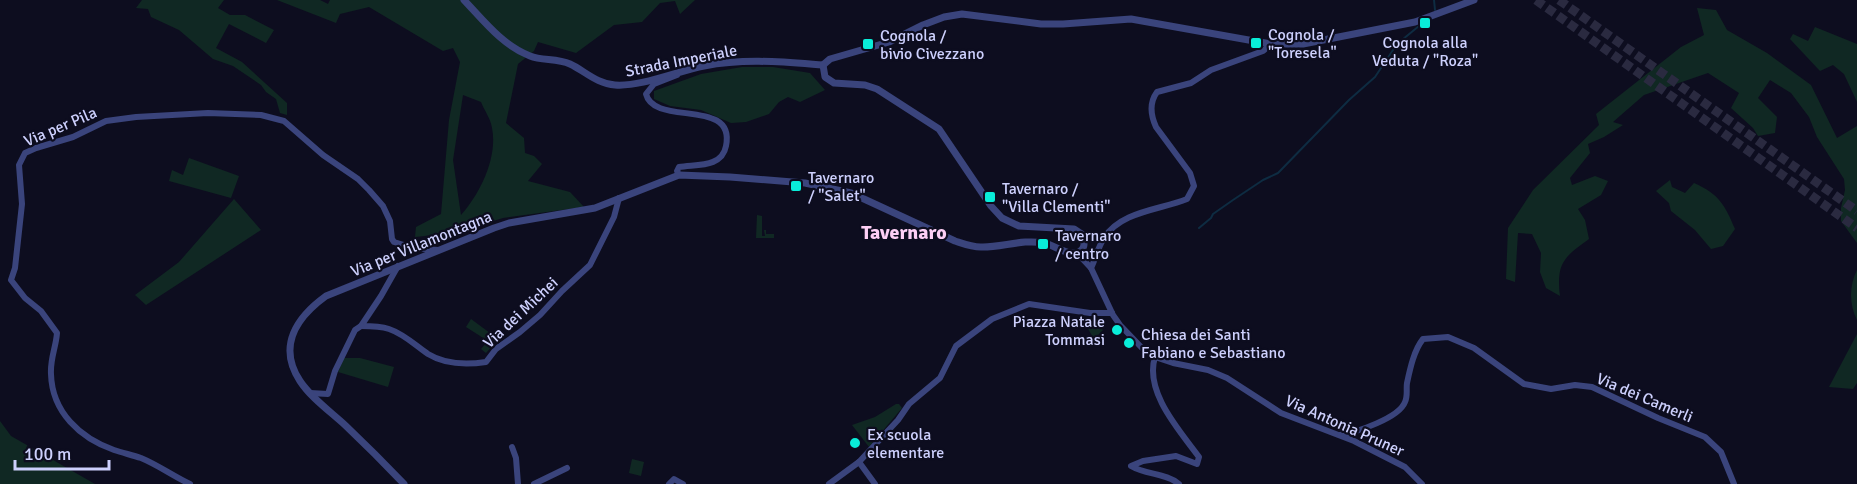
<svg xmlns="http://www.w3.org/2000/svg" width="1857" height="484" font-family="Signika,sans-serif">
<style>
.green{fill:#102823;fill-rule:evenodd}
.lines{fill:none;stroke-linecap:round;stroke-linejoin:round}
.stream{stroke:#0e2c42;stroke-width:2}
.trunk-tunnel{stroke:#2a2a40;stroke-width:9;stroke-dasharray:9 4.5;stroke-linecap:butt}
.minor{stroke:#3a447c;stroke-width:6}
.tertiary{stroke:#3a447c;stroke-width:7}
.poi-dot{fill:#09edd9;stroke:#0d0d1f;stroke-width:2}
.labels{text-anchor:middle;stroke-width:4.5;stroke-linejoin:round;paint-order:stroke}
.poi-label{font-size:16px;fill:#cdd0fd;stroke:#0d0d1f;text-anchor:start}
.street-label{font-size:16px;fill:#cdd0fd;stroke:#0d0d1f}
.quarter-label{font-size:20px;font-weight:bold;fill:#fdcff5;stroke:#0d0d1f}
</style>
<rect width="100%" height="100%" fill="#0d0d1f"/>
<g class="green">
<polygon points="142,0 224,0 218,8 230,15 245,15 274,30 266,43 229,24 216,48 242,62 287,103 287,115 280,113 276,99 266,92 261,85 233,66 213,59 179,30 151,17 148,9 136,8"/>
<path d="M277,0h43l8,4 2,-4h365l-15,14 -5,-13 -15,2 -18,19 -28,3 -38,28 -38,-11 -4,9 -16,13 -12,59 18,15 1,15 9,3 8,8 -14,17 42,11 14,15 -81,11 -50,15 -38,4 1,-10 25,-13 8,-94 11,-58 -7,-14 -10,3 -74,-44 -29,7 -4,9zM463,95l18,7c3,8 10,17 11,26 6,29 -12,66 -31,87l-8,-55z"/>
<path d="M1697,8l19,2 11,20 40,23 44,32 26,53 20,-12v117l-16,-22v-13l4,-18 -1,-11 -27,-42 -8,-20 -18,-24 -21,-13 -12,18 19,19 -2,16 -17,3 -5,-8 -22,-20 8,-15 -31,-20 -64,22 -31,27 10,3 -19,12 -16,7 2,9 -20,25 2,7 23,-9 13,5 -7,14 -23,14 7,11 4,19c-25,18 -33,24 -29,57l-14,-8 -6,-16 1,-19 -9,-19 -14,-1 -3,49 -9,-3 2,-51 25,-38 66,-65 -3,-11 85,-67 23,-12z"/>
<polygon points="1815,27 1857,44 1857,102 1844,74 1833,65 1820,71 1790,39 1793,34 1808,41"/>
<polygon points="742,67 773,67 810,73 825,90 800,102 788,97 779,102 769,114 746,122 731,123 701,110 670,106 654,99 654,91 701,74"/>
<polygon points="189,158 239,176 231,198 169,181 172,170 183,175"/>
<path d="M1670,180l2,7 13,6 9,-10c25,11 31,22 41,46l-12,17 -12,3 -16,-19 -24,-19 -2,-8 -13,-12z"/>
<polygon points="234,199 261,230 146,305 135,295 179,262"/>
<polygon points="757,215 762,216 762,236 765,236 764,230 766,230 766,234 774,234 774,238 756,238"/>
<path d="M1857,270v50c-8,-16 -8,-34 0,-50z"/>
<polygon points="1081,317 1090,318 1103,330 1094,339"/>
<polygon points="471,319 498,339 486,353 481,349 488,341 466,327"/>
<polygon points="1857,334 1857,383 1853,389 1829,387"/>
<polygon points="344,358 360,358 394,367 388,387 338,372"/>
<polygon points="896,404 899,404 902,408 869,447 852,425 875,417"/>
<polygon points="0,421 11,436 95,484 0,484"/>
<polygon points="632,459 644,462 641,476 629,473"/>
</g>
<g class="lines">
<g class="stream">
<polyline points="1434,0 1435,10"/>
<polyline points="1199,228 1211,218 1213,214 1233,200 1263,180 1278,173 1349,100 1375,77 1397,44 1419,26"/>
</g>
<g class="trunk-tunnel">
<polyline points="1536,0 1857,228"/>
<polyline points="1559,0 1857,211"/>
</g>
<g class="minor">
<path d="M677,75l-23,9 -8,10c8,33 90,3 80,52 -4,22 -30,18 -47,21l-2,4 2,4"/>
<polyline points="1077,253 1091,268 1113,315 1120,325 1142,348 1155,357 1173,363 1208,370 1227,378 1281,413 1354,441 1405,467 1422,484"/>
<path d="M398,266l-17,30 -20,30c9,0 19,0 28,3 15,5 26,16 39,25 18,11 38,11 58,8l10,-13 24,-17 20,-17 22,-24 28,-26 24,-48 5,-19"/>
<path d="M1091,268c5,-10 7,-21 13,-30 17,-27 56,-28 83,-39l7,-13 -4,-13 -34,-46c-5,-11 -7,-24 1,-35l34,-9 20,-13 52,-19 8,-7"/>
<path d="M1155,357c-11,35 25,74 44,100l-2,7 -21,-8 -33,5 -12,5c15,9 35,7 48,18"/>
<polyline points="310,393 328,394 335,371 355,330 361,326"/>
<path d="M1340,435c17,-3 59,-17 65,-33 3,-6 1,-13 2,-19 3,-14 7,-33 16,-44l25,-2 26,11 50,36 27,5 24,-4 17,2 66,31 47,19 16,15 13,32"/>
<polyline points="512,447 516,458 518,484"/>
<polyline points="859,462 875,484"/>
<path d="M190,484c-17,-8 -32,-19 -49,-26 -9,-3 -18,-5 -27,-8 -34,-12 -62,-38 -63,-76 -1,-15 5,-27 6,-41l-16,-22 -16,-13 -14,-18 4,-12 7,-64 -3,-39 6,-12 11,-5 37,-11 33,-16 30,-4 72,-4 53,2 23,6 39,34 35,24 11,11 14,16 7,15 2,18 2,3 20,6 24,2"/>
<polyline points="534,484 567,468"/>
<polyline points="669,484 674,479 683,484"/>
<polyline points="829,484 859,462 898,420 909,404 940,378 956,346 992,319 1029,304 1090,313 1112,313"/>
</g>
<g class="tertiary">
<path d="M464,0c20,21 38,45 66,56 12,5 27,2 40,8 15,7 27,20 45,21 26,2 63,-14 89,-19 41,-8 79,-4 119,-1"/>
<polyline points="823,65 830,59 889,42 923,25 944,17 962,14 1041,24 1063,24 1131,19 1271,44 1303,44 1415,22 1474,0"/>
<path d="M404,484c-19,-20 -38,-39 -58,-58 -15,-14 -35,-28 -46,-45 -23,-35 -3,-64 26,-85l168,-68 15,-5 86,-15 84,-33 51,2 75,6 46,10 104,48c9,3 19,7 28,6 20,0 40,-8 61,-4 10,2 25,14 35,9 7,-4 5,-10 4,-17l-9,-6 -55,-3 -17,-8 -11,-12 -52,-77 -62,-40 -12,-4 -31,-2 -9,-6 -2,-12"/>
</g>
</g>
<g class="poi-dot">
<rect x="1419" y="17" width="12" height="12" rx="3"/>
<rect x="1250" y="37" width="12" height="12" rx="3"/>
<rect x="862" y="38" width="12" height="12" rx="3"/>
<rect x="790" y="180" width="12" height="12" rx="3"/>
<rect x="984" y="191" width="12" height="12" rx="3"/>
<rect x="1037" y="238" width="12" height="12" rx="3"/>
<circle cx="1117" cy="330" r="6"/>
<circle cx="1129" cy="343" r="6"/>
<circle cx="855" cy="443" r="6"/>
</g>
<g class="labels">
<g class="poi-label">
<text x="1268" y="40">Cognola /<tspan x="1268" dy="18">"Toresela"</tspan></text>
<text x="880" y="41">Cognola /<tspan x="880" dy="18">bivio Civezzano</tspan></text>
<text x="1425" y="48" text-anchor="middle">Cognola alla<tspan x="1425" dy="18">Veduta / "Roza"</tspan></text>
<text x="808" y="183">Tavernaro<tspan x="808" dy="18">/ "Salet"</tspan></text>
<text x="1002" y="194">Tavernaro /<tspan x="1002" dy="18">"Villa Clementi"</tspan></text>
<text x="1055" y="241">Tavernaro<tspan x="1055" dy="18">/ centro</tspan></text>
<text x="1105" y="327" text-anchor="end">Piazza Natale<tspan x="1105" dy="18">Tommasi</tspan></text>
<text x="1141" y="340">Chiesa dei Santi<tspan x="1141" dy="18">Fabiano e Sebastiano</tspan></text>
<text x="867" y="440">Ex scuola<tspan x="867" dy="18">elementare</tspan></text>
</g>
<g class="street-label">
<text transform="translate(681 60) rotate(-11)" y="6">Strada Imperiale</text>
<text transform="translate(60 126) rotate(-23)" y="6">Via per Pila</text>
<text transform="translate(421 243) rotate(-22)" y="6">Via per Villamontagna</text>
<text transform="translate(520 312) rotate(-43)" y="6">Via dei Michei</text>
<text transform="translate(1645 397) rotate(23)" y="6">Via dei Camerli</text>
<text transform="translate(1345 425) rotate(24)" y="6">Via Antonia Pruner</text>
</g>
<g class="quarter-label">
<text x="904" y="239">Tavernaro</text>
</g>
</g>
<path d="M15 460v9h94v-9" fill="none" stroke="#cdd0fd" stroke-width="3"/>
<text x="24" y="460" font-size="18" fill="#cdd0fd" stroke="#0d0d1f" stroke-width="4.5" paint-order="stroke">100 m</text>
</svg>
